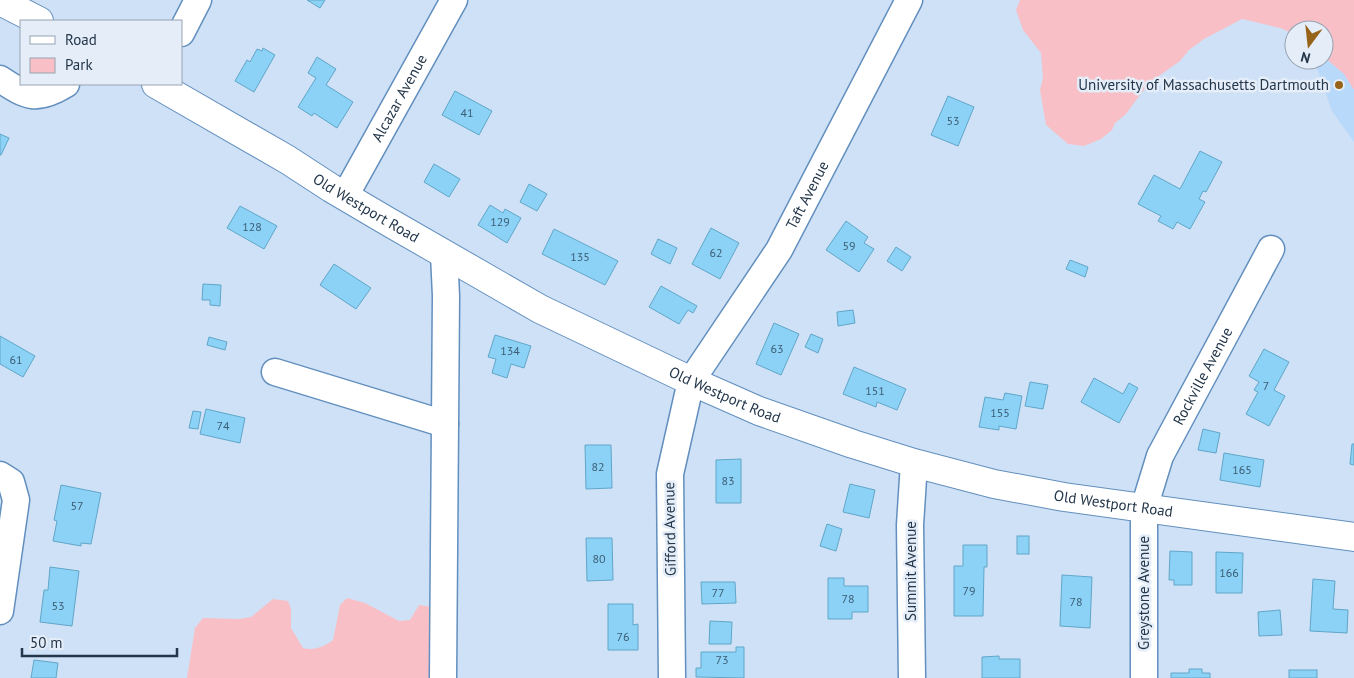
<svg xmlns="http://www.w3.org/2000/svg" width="1354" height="678" font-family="'PT Sans',sans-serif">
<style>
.built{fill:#b9d9fb}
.green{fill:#f8c0c6}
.building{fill:#8bd2f6;stroke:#60a6c8}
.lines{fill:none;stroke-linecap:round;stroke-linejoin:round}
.minor-casing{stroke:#628fbe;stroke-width:29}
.major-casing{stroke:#628fbe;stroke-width:30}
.minor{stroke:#fff;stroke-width:26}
.major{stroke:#fff;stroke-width:28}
.poi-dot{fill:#976318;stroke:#e4edf8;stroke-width:2}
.labels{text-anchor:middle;stroke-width:5;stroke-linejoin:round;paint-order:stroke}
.number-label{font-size:12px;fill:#3d5d75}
.poi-label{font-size:15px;fill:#23364a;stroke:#e4edf8;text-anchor:end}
.street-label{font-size:15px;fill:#23364a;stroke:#e4edf8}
</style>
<rect width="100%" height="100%" fill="#cfe1f6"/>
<polygon class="built" points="1354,0 1354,142 1332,111 1314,60 1324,60 1324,30"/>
<g class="green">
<polygon points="1020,0 1354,0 1354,90 1344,74 1324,57 1324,30 1294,30 1294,34 1280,28 1242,19 1204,39 1189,50 1180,61 1149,83 1125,115 1115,123 1112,130 1101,139 1084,146 1068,144 1046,125 1040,90 1043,78 1041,53 1023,30 1016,10"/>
<path d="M347,598l18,5 34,18 11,-1 9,-15 13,2 19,71h-264l8,-50 8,-10 36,1 12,-2 22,-18 15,2 3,8v19l12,20c10,3 21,-1 30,-8l7,-35z"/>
</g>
<g class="building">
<polygon points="307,0 325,0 320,8"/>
<polygon points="263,48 275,55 254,92 235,81 247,60 250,62 257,49 262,51"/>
<polygon points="317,57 336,69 326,85 353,102 337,128 314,113 312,116 298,107 316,78 308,73"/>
<polygon points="455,91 492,111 479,135 442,115"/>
<polygon points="948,96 974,107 958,146 931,135"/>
<polygon points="0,134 9,138 1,155 0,155"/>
<polygon points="1200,151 1222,162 1206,192 1203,191 1199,199 1205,202 1190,229 1177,222 1173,229 1158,221 1161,216 1138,204 1154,175 1180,189"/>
<polygon points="434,164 460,179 449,197 424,182"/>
<polygon points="529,184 547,194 537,211 520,202"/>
<polygon points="490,205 503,213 505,209 521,218 507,243 478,225"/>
<polygon points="240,206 277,226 264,249 227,228"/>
<polygon points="846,221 868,237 864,243 874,249 859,272 826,250"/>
<polygon points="711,228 739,243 720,279 692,264"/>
<polygon points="554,229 618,261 605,285 542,254"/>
<polygon points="658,239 677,248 670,264 651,254"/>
<polygon points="896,247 911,257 902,271 887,261"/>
<polygon points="1070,260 1088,267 1085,277 1066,269"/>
<polygon points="334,264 371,288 356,309 320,285"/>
<polygon points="203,284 221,285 220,306 210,305 210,300 202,300"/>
<polygon points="661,286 697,306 693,313 688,310 679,324 649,307"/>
<polygon points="853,310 855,323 838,326 837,312"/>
<polygon points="774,323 799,334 781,375 756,364"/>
<polygon points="811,334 823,339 818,353 805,347"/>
<polygon points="495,335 531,346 524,368 511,364 507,378 492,373 496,359 488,357"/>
<polygon points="0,336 35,356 23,377 0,364"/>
<polygon points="209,337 227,342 225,350 207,345"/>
<polygon points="1264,349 1289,362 1274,390 1285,396 1269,426 1246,414 1258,392 1254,390 1259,382 1249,376"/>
<polygon points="854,367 906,389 897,410 877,402 876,407 843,394"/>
<polygon points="1094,378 1123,394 1129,383 1138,388 1119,423 1081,402"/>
<polygon points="1030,382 1048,385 1043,409 1025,406"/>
<polygon points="1005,393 1022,396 1016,429 999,426 999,430 979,427 985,397 1003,400"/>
<polygon points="206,409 245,418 240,443 200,434"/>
<polygon points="193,411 201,412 198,429 189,428"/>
<polygon points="1203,429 1220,433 1216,453 1198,450"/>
<polygon points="1352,444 1354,444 1354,465 1350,464"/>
<polygon points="585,445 611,445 612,488 586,489"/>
<polygon points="1224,453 1264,460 1260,487 1220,480"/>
<polygon points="741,459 741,503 716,503 716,460"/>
<polygon points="850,484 875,490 869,518 843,512"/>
<polygon points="61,485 101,493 91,544 81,543 81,546 53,541 57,521 54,520"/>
<polygon points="827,524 842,529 836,551 820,546"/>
<rect x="1017" y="536" width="12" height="18"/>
<polygon points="586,538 612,538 613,580 587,581"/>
<polygon points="963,545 987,545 987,567 984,567 983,616 954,616 954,566 963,566"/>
<polygon points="1170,551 1192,552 1192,585 1174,585 1174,580 1169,580"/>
<polygon points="1216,552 1243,553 1242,593 1216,593"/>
<polygon points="50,567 79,571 72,626 40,622 44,590 48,590"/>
<polygon points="1062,575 1092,577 1090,628 1060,626"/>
<polygon points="828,578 844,578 844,586 868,586 868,612 852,612 852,619 828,619"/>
<polygon points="1313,579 1335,581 1333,609 1348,610 1347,633 1310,631"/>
<polygon points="701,582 735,582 736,603 702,604"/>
<polygon points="608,604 633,604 633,625 638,624 638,650 608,650"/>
<polygon points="1280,610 1282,635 1259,636 1258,612"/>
<polygon points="710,621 732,622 731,644 709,644"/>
<polygon points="736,647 744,647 744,678 696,677 696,668 701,668 701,652 736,652"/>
<polygon points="999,656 999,659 1020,659 1020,678 982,678 982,657"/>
<polygon points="34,660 58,663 56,678 31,678"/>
<polygon points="1189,669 1202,669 1202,673 1210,673 1210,678 1171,678 1171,673 1189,673"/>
<rect x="1289" y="670" width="28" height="8"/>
</g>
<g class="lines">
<defs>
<g id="minor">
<polyline points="181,33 198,0"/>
<path d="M0,79c27,18 37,23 66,5"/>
<path id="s1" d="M345,196l109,-196"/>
<polyline points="275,372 445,424"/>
<polyline points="0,475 11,482 16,500 0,611"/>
<polyline points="443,678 446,296 444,254"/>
<path id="s2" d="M672,678l-2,-204 21,-93 88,-131 130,-250"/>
<polyline points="912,678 910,525 914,463"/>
<path id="s3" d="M1144,678v-170l16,-52 111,-207"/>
</g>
<g id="major">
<polyline points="0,1 39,21"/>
<path id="s4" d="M156,84l132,76 43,28 56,33 153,88 151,72 68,30 94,33 61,19 80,21 70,13 290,40"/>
</g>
</defs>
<use href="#minor" class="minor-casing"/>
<use href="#major" class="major-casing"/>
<use href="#minor" class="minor"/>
<use href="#major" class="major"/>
</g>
<circle class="poi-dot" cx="1339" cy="85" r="5"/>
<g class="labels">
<g class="number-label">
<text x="467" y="117">41</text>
<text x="953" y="125">53</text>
<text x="500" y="226">129</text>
<text x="252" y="231">128</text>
<text x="849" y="250">59</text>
<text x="716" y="257">62</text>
<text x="580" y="261">135</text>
<text x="777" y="353">63</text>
<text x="510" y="355">134</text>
<text x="16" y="364">61</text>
<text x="1266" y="390">7</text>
<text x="875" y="395">151</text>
<text x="1000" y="417">155</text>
<text x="223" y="430">74</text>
<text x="598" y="471">82</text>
<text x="1242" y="474">165</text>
<text x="728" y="485">83</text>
<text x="77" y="510">57</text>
<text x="599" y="563">80</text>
<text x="1229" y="577">166</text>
<text x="969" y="595">79</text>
<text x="718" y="597">77</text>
<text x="848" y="603">78</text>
<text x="1076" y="606">78</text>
<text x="58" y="610">53</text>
<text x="623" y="641">76</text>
<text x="722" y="664">73</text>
</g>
<g class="poi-label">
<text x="1329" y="90">University of Massachusetts Dartmouth</text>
</g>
<g class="street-label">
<text dy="5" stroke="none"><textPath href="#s1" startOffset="112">Alcazar Avenue</textPath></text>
<text dy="5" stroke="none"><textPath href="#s2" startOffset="519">Taft Avenue</textPath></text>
<text dy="5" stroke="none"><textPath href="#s4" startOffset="244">Old Westport Road</textPath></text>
<text dy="5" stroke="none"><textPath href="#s3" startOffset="315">Rockville Avenue</textPath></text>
<text dy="5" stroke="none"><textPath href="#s4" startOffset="649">Old Westport Road</textPath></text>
<text dy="5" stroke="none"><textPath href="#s4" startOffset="1054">Old Westport Road</textPath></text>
<text transform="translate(670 529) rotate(-91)" y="5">Gifford Avenue</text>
<text transform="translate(911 571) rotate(-90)" y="5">Summit Avenue</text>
<text transform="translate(1144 593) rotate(-90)" y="5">Greystone Avenue</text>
</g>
</g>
<rect x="20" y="20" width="162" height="65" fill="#e4edf8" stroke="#97a4b2"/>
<rect x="30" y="36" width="25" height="8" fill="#ffffff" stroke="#97a4b2"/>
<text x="65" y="45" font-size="15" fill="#23364a">Road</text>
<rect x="30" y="58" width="25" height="15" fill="#f8c0c6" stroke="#97a4b2"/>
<text x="65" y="70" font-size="15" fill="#23364a">Park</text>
<g transform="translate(1309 45) rotate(195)"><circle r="24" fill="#e4edf8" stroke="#97a4b2"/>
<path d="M0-4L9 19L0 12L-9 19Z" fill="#976318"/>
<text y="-8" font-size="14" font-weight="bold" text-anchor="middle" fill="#23364a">N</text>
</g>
<path d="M22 648v8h155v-8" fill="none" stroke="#23364a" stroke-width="2.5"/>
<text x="30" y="648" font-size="15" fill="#23364a" stroke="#e4edf8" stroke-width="4" paint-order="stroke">50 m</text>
</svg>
